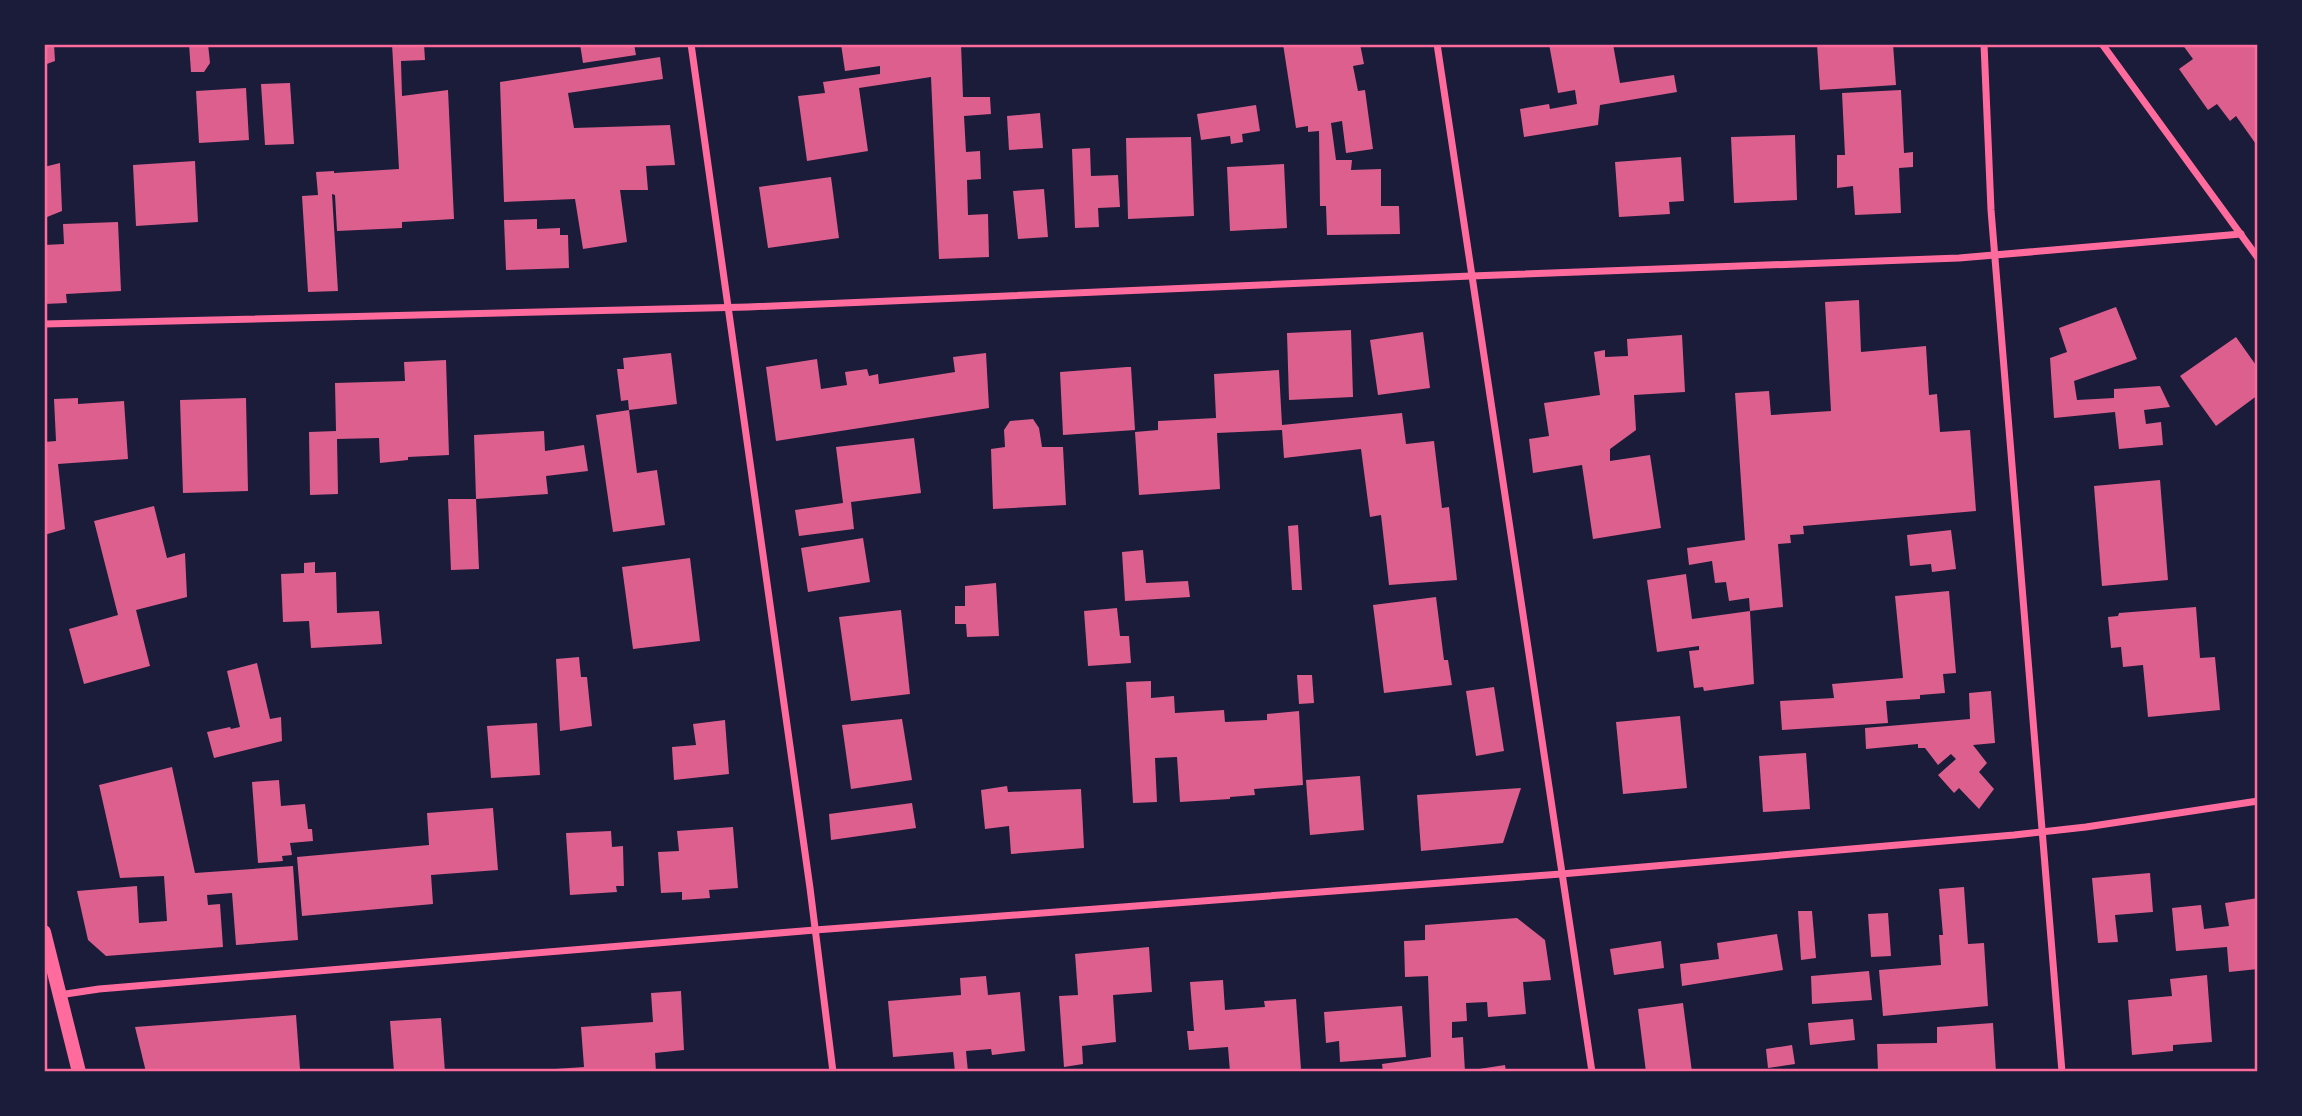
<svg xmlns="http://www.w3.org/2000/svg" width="2302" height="1116" font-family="'Space Grotesk',sans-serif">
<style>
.building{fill:#dd5f8e}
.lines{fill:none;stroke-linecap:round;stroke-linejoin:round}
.minor{stroke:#ff6b9d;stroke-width:7}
.secondary{stroke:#ff6b9d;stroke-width:14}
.neatline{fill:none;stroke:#ff6b9d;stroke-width:2.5}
</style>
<rect width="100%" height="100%" fill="#1b1b3a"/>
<g class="building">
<polygon points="44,44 54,44 55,61 44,65"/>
<polygon points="189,44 208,44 210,63 204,72 191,72"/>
<polygon points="392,44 424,44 425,60 401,61 402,96 448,90 454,219 402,222 402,228 337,231 335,195 332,194 338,291 308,292 302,196 318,195 316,172 334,171 334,173 399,169"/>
<polygon points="580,44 634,44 636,55 583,63"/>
<polygon points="841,44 961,44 963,97 990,97 991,114 964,116 966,152 980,151 981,179 967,180 968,215 988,214 989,257 939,259 931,77 859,88 868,151 807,161 798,96 825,93 823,82 880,74 880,66 845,71"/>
<polygon points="1283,44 1360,44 1364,64 1353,66 1358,91 1365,90 1373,149 1346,153 1342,121 1331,123 1336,160 1352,160 1351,170 1381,169 1381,206 1399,206 1400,234 1327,235 1326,206 1320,206 1319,131 1308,132 1308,126 1296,128"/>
<polygon points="1549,44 1613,44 1620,83 1674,75 1677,92 1600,105 1598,125 1524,137 1520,109 1549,104 1550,109 1577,104 1575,90 1558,93"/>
<polygon points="1817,44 1893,44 1896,85 1820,90"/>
<polygon points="2182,44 2258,44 2258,147 2236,116 2230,121 2217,104 2208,110 2179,69 2193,59"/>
<polygon points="660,57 663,79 568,93 574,128 670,125 675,165 646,166 648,190 620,190 627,242 583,249 575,199 504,202 500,82"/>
<polygon points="290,83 294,144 265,145 261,84"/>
<polygon points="246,88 249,140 199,143 196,91"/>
<polygon points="1901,90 1904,153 1913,152 1913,167 1899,168 1901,213 1855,215 1853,186 1837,188 1837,155 1845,155 1842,93"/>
<polygon points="1256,105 1260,131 1242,134 1243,142 1231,144 1230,136 1201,140 1197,114"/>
<polygon points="1040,113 1043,148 1009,150 1007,116"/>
<polygon points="1795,135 1797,200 1734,203 1731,137"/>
<polygon points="1191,137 1194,216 1128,219 1126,138"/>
<polygon points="1090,148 1091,176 1118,175 1120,207 1098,208 1099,227 1075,228 1072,149"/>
<polygon points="1681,157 1684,201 1669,202 1670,214 1619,217 1615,162"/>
<polygon points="195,161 198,222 136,226 133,165"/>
<polygon points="60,163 62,211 47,217 44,206 44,167"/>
<polygon points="1284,164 1287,228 1230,231 1227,167"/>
<polygon points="831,177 839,238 768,248 759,187"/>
<polygon points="1044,189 1048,237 1018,239 1013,191"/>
<polygon points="537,219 537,229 560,228 560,235 568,235 569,268 506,270 504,220"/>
<polygon points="118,222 121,291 66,294 67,303 44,304 44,245 64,244 63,224"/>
<polygon points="1859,300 1861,352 1926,346 1929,395 1937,394 1940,432 1970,430 1976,511 1803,526 1804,534 1790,535 1791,543 1778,544 1783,607 1750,611 1754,684 1704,691 1703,687 1694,688 1689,651 1699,650 1699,646 1657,652 1647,580 1686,574 1692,619 1750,611 1749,598 1729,601 1726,582 1715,583 1712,561 1689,565 1687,548 1745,540 1735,393 1769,391 1771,415 1831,411 1825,302"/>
<polygon points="2116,307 2137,359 2074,381 2077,400 2114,398 2114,389 2160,386 2170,407 2144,410 2146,424 2161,422 2163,445 2119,449 2115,412 2054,418 2050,358 2067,352 2059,328"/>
<polygon points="1351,330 1353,397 1289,400 1287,333"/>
<polygon points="1423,332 1430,388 1378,395 1370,340"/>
<polygon points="1682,335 1685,392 1634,395 1636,430 1610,449 1610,461 1650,455 1661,528 1593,539 1582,465 1533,473 1529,439 1549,436 1544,403 1600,395 1594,352 1605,350 1605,357 1628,356 1627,339"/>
<polygon points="2236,337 2258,368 2258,395 2216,426 2180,376"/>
<polygon points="671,353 677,404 629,410 628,400 621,401 617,369 624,369 623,358"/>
<polygon points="986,353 989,408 776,441 766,367 817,359 821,389 847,385 845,372 867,369 869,376 878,374 879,384 955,372 953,357"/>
<polygon points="446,360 449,455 408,457 408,460 380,463 379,438 337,439 338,494 310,495 309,432 336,431 335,383 405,381 404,362"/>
<polygon points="1127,367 1131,367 1135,430 1063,435 1060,372"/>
<polygon points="1279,370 1282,425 1402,413 1406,444 1434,441 1442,508 1449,507 1457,580 1389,585 1381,515 1370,517 1361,449 1284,458 1282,430 1217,433 1220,489 1139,495 1135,432 1158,430 1158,421 1216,418 1214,374"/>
<polygon points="78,398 78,404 124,401 128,459 58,464 65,529 44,535 44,442 56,441 54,399"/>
<polygon points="246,398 248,491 183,493 180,400"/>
<polygon points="629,410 637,473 657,470 665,525 613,532 596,415"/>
<polygon points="1033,419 1039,428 1042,447 1063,447 1066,505 993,509 991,449 1005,447 1004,430 1010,421"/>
<polygon points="544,431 545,451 584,445 588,471 546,476 548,494 476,499 474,435"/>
<polygon points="914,438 921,493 851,502 854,529 799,536 795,510 843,503 836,447"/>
<polygon points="2160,480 2168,580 2102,586 2094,486"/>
<polygon points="448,499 476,499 479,569 451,570"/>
<polygon points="154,506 167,558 185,553 187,597 136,610 150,666 84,684 69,629 118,615 94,521"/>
<polygon points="1298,525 1302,590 1292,590 1288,526"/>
<polygon points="1951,530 1956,569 1932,572 1931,564 1910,566 1907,535"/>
<polygon points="863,538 870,582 808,592 801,548"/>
<polygon points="1143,550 1146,583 1188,581 1190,597 1125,601 1122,552"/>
<polygon points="690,558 700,641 633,649 622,567"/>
<polygon points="315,562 315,573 336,572 337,613 379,611 382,644 311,648 309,621 283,622 281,574 304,573 304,563"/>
<polygon points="996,583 999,636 967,637 966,624 955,624 955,606 965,606 965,586"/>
<polygon points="1949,591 1956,673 1943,674 1945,693 1920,695 1920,699 1886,701 1888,723 1782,730 1780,701 1834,698 1832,684 1903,678 1895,596"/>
<polygon points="1436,597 1444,660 1448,660 1452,685 1384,693 1373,605"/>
<polygon points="2196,607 2200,658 2215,657 2220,710 2148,717 2143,665 2123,667 2121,647 2111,648 2108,617 2118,616 2119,613"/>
<polygon points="1117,608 1120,636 1129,636 1131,663 1088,666 1084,611"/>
<polygon points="901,610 910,694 851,701 839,617"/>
<polygon points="579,657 581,677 587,677 592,726 560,731 556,659"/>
<polygon points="257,663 270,719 281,717 282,741 214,758 207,732 230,727 231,729 240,727 227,671"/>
<polygon points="1297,675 1312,675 1314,703 1299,704"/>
<polygon points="1151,681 1151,698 1174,696 1175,713 1224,710 1225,722 1267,720 1267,714 1299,711 1303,785 1254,789 1255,795 1230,797 1230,799 1180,802 1177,757 1155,758 1157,802 1133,803 1126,682"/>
<polygon points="1494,687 1504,751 1476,756 1466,691"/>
<polygon points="1991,691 1995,743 1973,745 1987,763 1979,772 1994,789 1979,809 1959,788 1954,793 1938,775 1956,759 1951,754 1938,765 1925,748 1918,748 1918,744 1866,749 1865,728 1970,719 1969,693"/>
<polygon points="1680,716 1687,788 1623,794 1616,722"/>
<polygon points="902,719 912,780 851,789 842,725"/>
<polygon points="725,720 729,774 674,780 672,747 696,745 693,724"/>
<polygon points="537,723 540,775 491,778 487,726"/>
<polygon points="1806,753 1810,809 1763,812 1759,756"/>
<polygon points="172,767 195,873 293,866 298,940 236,945 232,893 207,895 208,905 220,904 223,947 106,956 88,940 77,891 137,886 139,923 167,921 164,876 120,878 99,785"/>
<polygon points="1360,776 1364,830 1310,835 1306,780"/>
<polygon points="279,780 281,806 305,804 308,829 312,829 313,841 290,843 292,855 282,856 283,861 258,863 252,782"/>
<polygon points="1007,786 1008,792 1081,789 1084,848 1011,854 1009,826 985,829 981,790"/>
<polygon points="1521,788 1503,843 1421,851 1417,795"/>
<polygon points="912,803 916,828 831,840 829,814"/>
<polygon points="493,808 498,870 431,875 433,904 302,916 297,857 429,845 427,813"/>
<polygon points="733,827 738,888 709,890 710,898 682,900 682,892 661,893 658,852 679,851 677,831"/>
<polygon points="611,831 612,847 623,846 624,886 616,886 617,892 570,895 566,833"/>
<polygon points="2150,873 2153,912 2115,915 2118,942 2098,943 2092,878"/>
<polygon points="1964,887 1968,944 1984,943 1988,1006 1883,1016 1879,970 1941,965 1939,935 1943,935 1939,889"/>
<polygon points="2258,898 2258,969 2229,972 2227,947 2176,951 2172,908 2201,905 2204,929 2229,926 2225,903"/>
<polygon points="1798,911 1812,911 1816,958 1801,960"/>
<polygon points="1888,913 1891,956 1871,957 1868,914"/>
<polygon points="1517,918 1545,940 1551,980 1523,982 1526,1014 1488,1017 1487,1002 1466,1003 1467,1021 1452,1022 1452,1038 1463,1037 1465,1072 1383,1072 1382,1064 1431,1057 1428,976 1405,977 1404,941 1425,940 1425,925"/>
<polygon points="1777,934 1783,970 1682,986 1680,964 1719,959 1717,943"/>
<polygon points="1661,941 1664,968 1614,975 1610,949"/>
<polygon points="1149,947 1152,992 1113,995 1116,1042 1082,1046 1083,1064 1064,1067 1059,996 1078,995 1075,954"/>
<polygon points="1869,971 1872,1000 1812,1004 1811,976"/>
<polygon points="2207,975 2212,1042 2173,1045 2173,1051 2132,1055 2128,1000 2172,996 2170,979"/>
<polygon points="986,976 988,995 1020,992 1025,1051 992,1055 991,1049 966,1051 968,1072 955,1072 953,1052 893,1057 888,1001 961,995 960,978"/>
<polygon points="1223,980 1225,1010 1265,1007 1264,1001 1296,999 1301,1069 1230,1072 1228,1047 1189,1050 1187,1031 1194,1031 1190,982"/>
<polygon points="681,991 684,1050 655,1053 656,1072 541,1072 541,1070 584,1067 581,1027 653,1022 651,993"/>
<polygon points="1683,1003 1692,1072 1646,1072 1638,1009"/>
<polygon points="1402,1006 1406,1057 1340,1062 1339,1041 1326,1043 1324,1012"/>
<polygon points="296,1015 300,1069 252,1072 146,1072 135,1027"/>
<polygon points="441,1018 445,1072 394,1072 390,1021"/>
<polygon points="1853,1019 1855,1040 1810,1045 1808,1023"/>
<polygon points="1993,1023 1996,1072 1878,1072 1877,1044 1937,1043 1937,1027"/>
<polygon points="1792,1045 1795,1064 1768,1068 1766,1049"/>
<polygon points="1505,1065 1506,1072 1466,1072 1466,1071"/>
</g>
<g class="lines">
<g class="minor">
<polyline points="691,44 810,888 833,1072"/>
<polyline points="1437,44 1592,1072"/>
<polyline points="1984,44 1991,210 2062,1072"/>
<polyline points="2102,44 2258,258"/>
<polyline points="44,324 748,307 1471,276 1959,258 2241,234"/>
<polyline points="59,995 99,989 815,930 1561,874 2014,835 2086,827 2258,801"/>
</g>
<polyline class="secondary" points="44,932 79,1072"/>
</g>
<rect width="2302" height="1116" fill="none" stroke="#1b1b3a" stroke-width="91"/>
<rect x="46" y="46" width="2210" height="1024" class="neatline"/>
</svg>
